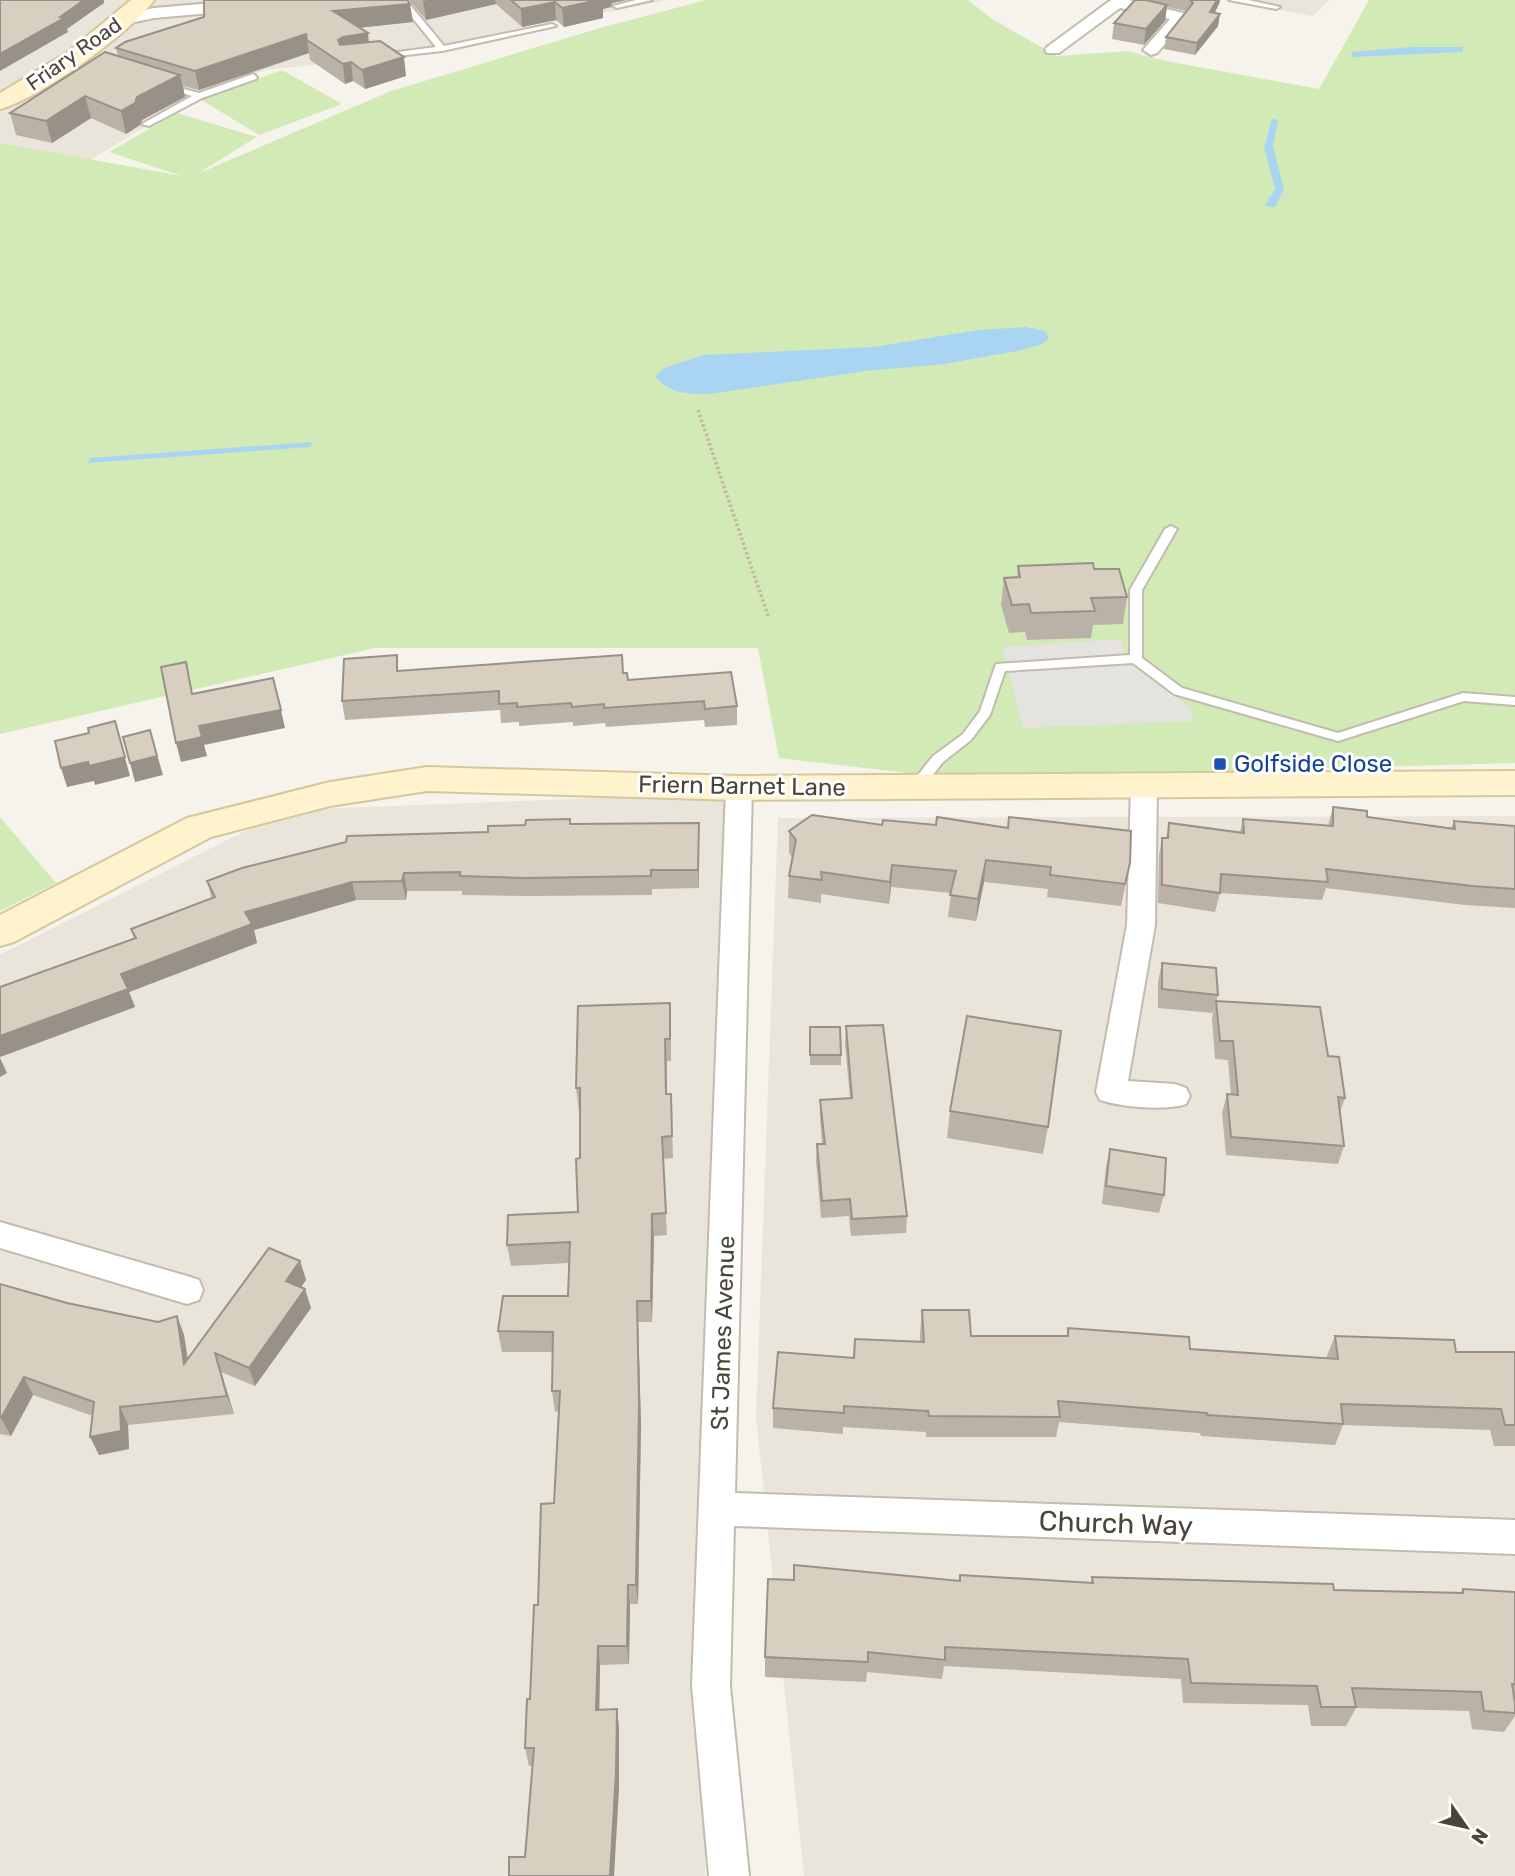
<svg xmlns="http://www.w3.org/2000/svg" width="1515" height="1876" font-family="Rubik,sans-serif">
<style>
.residential{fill:#eae5da}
.green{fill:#d2eab5}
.parking{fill:#e5e3e0}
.water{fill:#a9d4f2}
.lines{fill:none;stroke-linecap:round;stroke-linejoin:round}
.lane-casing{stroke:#c2bbae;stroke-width:4}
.street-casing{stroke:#c2bbae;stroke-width:4}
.secondary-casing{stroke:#d6c79b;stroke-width:4}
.path{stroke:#c4b79f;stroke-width:3.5;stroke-dasharray:2.5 2.5;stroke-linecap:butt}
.lane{fill:#fff;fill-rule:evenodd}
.street{fill:#fff;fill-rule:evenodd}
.secondary{fill:#fff3cd;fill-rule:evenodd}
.wall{fill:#bab2a6}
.shaded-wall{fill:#979187}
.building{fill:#d8cfc1;stroke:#979187;stroke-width:2}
.transit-dot{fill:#1a4fb4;stroke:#fff;stroke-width:2.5}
.labels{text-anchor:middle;stroke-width:6;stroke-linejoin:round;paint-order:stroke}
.far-street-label{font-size:21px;fill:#4b4439;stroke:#fff}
.transit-label{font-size:24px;fill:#164399;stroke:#fff;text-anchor:start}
.street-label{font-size:24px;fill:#4b4439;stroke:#fff}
.near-street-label{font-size:28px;fill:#4b4439;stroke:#fff}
</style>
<rect width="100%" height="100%" fill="#f6f3ec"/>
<g class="residential">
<polygon points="0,0 667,0 384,57 266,70 187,101 89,161 0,143"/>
<polygon points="1225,0 1329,0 1313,16"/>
<polygon points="729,793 705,1876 0,1876 0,955 286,810"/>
<polygon points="1515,816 1515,1876 804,1876 756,1417 778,818"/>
</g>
<g class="green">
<polygon points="706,0 968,0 992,19 1057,56 1127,51 1166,61 1319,89 1369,0 1515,0 1515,763 960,779 779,758 758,648 375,648 0,734 0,143 182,176 109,152 177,113 257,137 197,174 391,91 600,28"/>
<polygon points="282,70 342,104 259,135 200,99"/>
<polygon points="0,817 56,883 0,911"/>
</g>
<polygon class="parking" points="1122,639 1125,660 1191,708 1193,721 1023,728 1002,647"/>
<g class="water">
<polygon points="1411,47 1463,47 1463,52 1352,57 1352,52"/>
<polygon points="1272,119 1278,120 1273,146 1284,189 1275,207 1265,206 1275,188 1264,148"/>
<path d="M1026,327l19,4 4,8 -9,6 -23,6 -73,13 -78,7 -157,23c-22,0 -38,0 -54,-17l9,-9 40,-13 169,-8 106,-17z"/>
<polygon points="312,442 310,447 88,463 90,458"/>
</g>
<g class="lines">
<defs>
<g id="lane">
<polygon points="398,0 406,0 444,46 552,24 556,26 442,51 380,58 380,54 383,54 436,47"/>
<polygon points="636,0 652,0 617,8 613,6"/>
<polygon points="1229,0 1248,0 1280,7 1276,9"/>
<polygon points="253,74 257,77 256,79 202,98 149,126 142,124 192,96 164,88 164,84 199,93"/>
<polygon points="1171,526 1177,529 1142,590 1142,658 1182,688 1338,733 1463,693 1515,697 1515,705 1464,701 1338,741 1174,694 1133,663 1005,671 990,715 971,740 943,762 921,790 911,790 909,787 911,784 933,756 963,734 980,711 996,664 1130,655 1130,590 1165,529"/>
</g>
<g id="street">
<polygon points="248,0 310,0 302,5 154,18 125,24 117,19 119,16 154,8"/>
<polygon points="1111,0 1129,0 1187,14 1189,17 1157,53 1151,55 1143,50 1170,19 1120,8 1059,53 1047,53 1045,50 1047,47"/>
<path d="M1144,777l9,3 4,6 -2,139 -27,156 47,3 11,4 4,8 -4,8c-21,7 -65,3 -86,-4l-4,-8 31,-167 4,-139 4,-6z"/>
<polygon points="739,779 748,782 752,788 735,1493 1515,1520 1515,1554 734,1526 730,1686 749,1876 709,1876 692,1686 726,788 730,782"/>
<polygon points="0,1222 187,1276 199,1280 203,1290 199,1300 187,1304 0,1248"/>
</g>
<g id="secondary">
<path d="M131,0h23c-23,33 -115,99 -154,109v-16l68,-41z"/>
<polygon points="427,767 739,776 1515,771 1515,795 739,800 427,791 330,806 211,837 14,942 0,946 0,915 187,818 330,782"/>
</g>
</defs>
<use href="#lane" class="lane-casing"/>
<use href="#street" class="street-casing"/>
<use href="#secondary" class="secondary-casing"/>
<polyline class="path" points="698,410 768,616"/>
<use href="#lane" class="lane"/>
<use href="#street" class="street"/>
<use href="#secondary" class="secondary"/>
</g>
<g class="wall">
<polygon points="409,0 626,0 612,3 611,7 603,9 603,18 564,27 556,20 522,27 496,4 426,20"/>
<polygon points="1152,0 1220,0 1219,4 1215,13 1218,26 1195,55 1164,49 1166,37 1186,11 1167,7 1165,21 1144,45 1112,39 1114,23 1152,1"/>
<polygon points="204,17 413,22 359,28 369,42 406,76 365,89 353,81 345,84 310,60 309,53 199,90 183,86 185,97 142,120 140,125 126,134 91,118 52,143 16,135 10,113 118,56 116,48"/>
<polygon points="1018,566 1094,569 1127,597 1123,624 1093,625 1091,638 1027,640 1025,632 1009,633 1001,605 1004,578 1017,577"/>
<polygon points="400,670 623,673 628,680 737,706 737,725 705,727 704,720 606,727 605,723 573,726 573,722 519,726 519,722 501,723 500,710 345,720 342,701"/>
<polygon points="1333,807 1367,817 1451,828 1454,821 1515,826 1515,908 1465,905 1326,888 1322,900 1220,893 1215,912 1158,903 1159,856 1162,838 1166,838 1169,823 1240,832 1243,819 1328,826"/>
<polygon points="699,823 699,888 652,889 652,895 527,896 462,895 462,891 407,891 406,900 356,900 254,930 257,943 129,992 135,1007 0,1057 134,939 131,929 212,899 207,881 488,832 570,824"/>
<polygon points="789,831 1130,863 1121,906 1047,897 1048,889 984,882 976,921 948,917 951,893 891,887 889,904 821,894 821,903 788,898 789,876 792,858 789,853"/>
<polygon points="1162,963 1218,995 1213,1013 1158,1008 1158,982"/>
<polygon points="1216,1001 1328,1056 1345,1098 1340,1112 1344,1146 1338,1164 1226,1155 1222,1113 1227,1094 1231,1095 1228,1060 1215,1059 1212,1019"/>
<polygon points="671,1025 671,1061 667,1061 667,1094 671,1094 673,1158 663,1159 667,1235 654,1236 652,1322 638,1322 641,1424 638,1604 630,1604 629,1664 600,1665 599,1710 619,1727 619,1789 525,1857 533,1766 529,1766 525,1748 530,1699 538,1605 554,1503 559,1411 555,1412 552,1391 552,1352 502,1352 498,1331 568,1296 569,1263 511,1266 507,1245 578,1212 580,1158 580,1110 579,1111 576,1088"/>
<polygon points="846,1026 907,1216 906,1233 851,1236 849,1216 821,1218 816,1161 817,1144 822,1144 820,1117 820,1100 850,1098 845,1044"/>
<polygon points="810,1027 841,1055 841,1065 810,1065"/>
<polygon points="950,1111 1048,1127 1043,1154 947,1138"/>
<polygon points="1110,1149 1164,1195 1159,1213 1102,1204 1106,1167"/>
<polygon points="300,1261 306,1280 301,1287 311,1308 255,1386 221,1372 234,1414 128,1425 129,1449 99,1455 93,1416 33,1395 11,1436 0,1434 0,1284 67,1303 158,1322 177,1316 184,1335 188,1359"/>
<polygon points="922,1310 971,1336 1067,1336 1068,1328 1190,1349 1326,1358 1335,1336 1456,1352 1515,1352 1515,1446 1494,1446 1490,1430 1343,1425 1335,1445 1201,1436 1200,1433 1059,1422 1056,1437 926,1437 926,1432 843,1427 843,1434 773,1428 773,1408 853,1358 855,1339 920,1341 920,1332"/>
<polygon points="960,1575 1091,1583 1092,1577 1334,1590 1460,1593 1463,1589 1515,1592 1515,1716 1504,1732 1472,1729 1469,1711 1356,1708 1346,1726 1311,1726 1308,1705 1183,1703 1181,1679 944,1666 942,1679 867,1672 866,1682 765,1677 765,1657 794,1580 959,1580"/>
</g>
<g class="shaded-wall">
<polygon points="84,0 104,0 104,3 67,29 68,32 0,71 0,54 60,17"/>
<polygon points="427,0 495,0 496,4 426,20 423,1"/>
<polygon points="594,0 626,0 612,3 611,7 603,9 603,18 564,27 562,8"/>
<polygon points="1217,0 1220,0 1219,4 1208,24 1210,12"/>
<polygon points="555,2 556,20 522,27 521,9"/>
<polygon points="410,4 413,22 336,30 333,11"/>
<polygon points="1167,5 1165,21 1144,45 1146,29"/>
<polygon points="1220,14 1218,26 1195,55 1197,43"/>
<polygon points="368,33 370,52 341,59 338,40 343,37"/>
<polygon points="306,34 309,53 199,90 195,71"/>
<polygon points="404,57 406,76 365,89 362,70"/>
<polygon points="351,62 353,81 345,84 343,64"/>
<polygon points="180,75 185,97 142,120 140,125 126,134 121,111 137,97"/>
<polygon points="85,96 91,118 52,143 46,121"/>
<polygon points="281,710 285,728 204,745 207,756 181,762 176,743 199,726"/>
<polygon points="115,721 130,776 95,785 94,781 67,787 61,768 88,762"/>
<polygon points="150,730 163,775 135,782 130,763"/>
<polygon points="699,823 699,888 698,870"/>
<polygon points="986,860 984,882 976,921 978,899"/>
<polygon points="892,865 891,887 889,904 890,882"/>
<polygon points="404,873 407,891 406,900 402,881"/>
<polygon points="352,882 356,900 254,930 257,943 129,992 135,1007 0,1057 0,1036 121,974 245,912"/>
<polygon points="0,1058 7,1073 0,1077"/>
<polygon points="652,1214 654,1236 652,1322 651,1301"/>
<polygon points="300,1261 306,1280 292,1300 286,1281"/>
<polygon points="305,1289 311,1308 255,1386 249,1368"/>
<polygon points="637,1301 638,1322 641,1424 638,1604 636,1585"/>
<polygon points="177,1316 184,1335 191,1383 184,1364"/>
<polygon points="215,1353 221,1372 234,1414 227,1396"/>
<polygon points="24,1377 33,1395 11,1436 1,1418"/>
<polygon points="120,1407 128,1425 129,1449 99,1455 90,1437"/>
<polygon points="628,1585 630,1604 629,1664 627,1646"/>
<polygon points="598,1646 600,1665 599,1728 596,1710"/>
<polygon points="617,1709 619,1727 619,1789 614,1876 610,1876"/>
</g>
<g class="building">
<polygon points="0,0 84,0 60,17 64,18 0,54"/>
<polygon points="204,0 407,0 410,4 333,11 368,33 343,37 338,40 340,45 380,41 404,57 362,70 351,62 343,64 307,40 306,34 195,71 116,48 125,42 204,17"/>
<polygon points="511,0 598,0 562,8 555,2 521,9"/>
<polygon points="1135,0 1146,0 1167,5 1146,29 1114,23"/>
<polygon points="1190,0 1217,0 1210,12 1220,14 1197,43 1166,37 1193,3"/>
<polygon points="105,52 180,75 137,97 135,103 121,111 85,96 46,121 10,113"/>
<polygon points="1093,563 1094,569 1119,569 1127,597 1091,598 1095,611 1031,613 1029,604 1012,605 1004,578 1020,577 1018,566"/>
<polygon points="397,655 397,671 622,655 623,673 627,673 628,680 731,672 737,706 705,709 704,701 604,708 604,704 572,707 571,703 517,707 517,703 499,704 499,691 342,701 344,659"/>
<polygon points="186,662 192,694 273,678 281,710 199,726 202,737 176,743 161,667"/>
<polygon points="115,721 125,757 89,766 88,762 61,768 55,741 89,733 88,728"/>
<polygon points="150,730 157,756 130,763 123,737"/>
<polygon points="1333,807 1367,811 1367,817 1455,829 1454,821 1515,826 1515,889 1472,886 1326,869 1328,882 1221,874 1220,893 1162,885 1162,838 1168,838 1169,823 1244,833 1243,819 1333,826"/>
<polygon points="812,815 882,825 883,820 936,825 937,817 1008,828 1009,817 1131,831 1130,863 1125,884 1050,875 1051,867 986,860 978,899 950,895 956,871 892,865 890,882 821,872 822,880 789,876 796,840 789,831"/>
<polygon points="570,819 570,824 699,823 698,870 651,870 651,876 525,878 460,876 460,872 404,873 402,881 352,882 245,912 252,924 121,974 128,989 0,1036 0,987 136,938 131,929 215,897 207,881 242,868 346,842 347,836 488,832 488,826 525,825 526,820"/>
<polygon points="1162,963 1216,968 1218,995 1162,989"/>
<polygon points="1216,1001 1320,1007 1328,1056 1339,1057 1345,1098 1338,1097 1344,1146 1231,1137 1227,1094 1238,1095 1233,1041 1220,1041"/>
<polygon points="670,1003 670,1039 665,1039 666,1094 671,1094 672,1136 662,1137 666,1213 652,1214 651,1301 637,1301 639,1403 636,1585 628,1585 627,1646 598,1646 596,1710 617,1709 616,1772 610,1876 509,1876 509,1857 525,1857 534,1748 525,1748 527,1699 530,1699 534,1605 538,1605 541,1504 554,1503 560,1391 552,1391 553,1332 498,1331 503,1296 568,1296 570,1242 507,1245 508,1215 578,1212 576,1159 580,1158 580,1088 576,1088 578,1006"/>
<polygon points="967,1016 1061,1031 1048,1127 950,1111"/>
<polygon points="883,1025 907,1216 852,1219 850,1199 822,1201 817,1144 825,1144 820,1100 852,1098 846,1026"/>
<polygon points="810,1027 840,1027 841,1055 810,1055"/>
<polygon points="1110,1149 1166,1158 1164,1195 1106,1186"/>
<polygon points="269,1248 300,1261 286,1281 305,1289 249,1368 215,1353 227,1396 120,1407 121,1431 90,1437 94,1402 24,1377 1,1418 0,1418 0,1284 67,1303 158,1322 177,1316 184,1364"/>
<polygon points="922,1310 969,1310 971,1336 1068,1336 1068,1328 1189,1337 1190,1349 1338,1359 1335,1336 1454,1340 1456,1352 1515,1352 1515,1425 1505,1425 1501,1409 1341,1404 1343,1424 1207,1415 1207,1413 1058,1401 1060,1417 929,1416 928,1411 844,1406 844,1413 773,1408 778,1352 854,1358 855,1339 924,1342"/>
<polygon points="794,1565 960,1581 960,1575 1093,1583 1092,1577 1333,1584 1334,1590 1463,1593 1463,1589 1515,1592 1515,1684 1512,1684 1515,1703 1515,1713 1484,1711 1481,1692 1352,1688 1356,1707 1321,1707 1317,1686 1191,1683 1188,1659 945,1647 945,1660 868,1652 868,1662 765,1657 768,1579 794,1580"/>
</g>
<rect class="transit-dot" x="1213" y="757" width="14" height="14" rx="3.5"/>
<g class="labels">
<g class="far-street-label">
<text transform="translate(74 54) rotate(-35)" y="7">Friary Road</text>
</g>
<g class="transit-label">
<text x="1234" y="772">Golfside Close</text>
</g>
<g class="street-label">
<text transform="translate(742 786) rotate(1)" y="8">Friern Barnet Lane</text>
<text transform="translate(723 1333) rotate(-88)" y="8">St James Avenue</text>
</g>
<g class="near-street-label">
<text transform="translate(1116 1523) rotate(2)" y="10">Church Way</text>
</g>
</g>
<g transform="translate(1466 1827) rotate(124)" stroke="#ffffff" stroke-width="5" paint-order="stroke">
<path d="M0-5L12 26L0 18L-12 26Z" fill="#4b4439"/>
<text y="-10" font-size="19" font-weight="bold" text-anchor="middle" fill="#4b4439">N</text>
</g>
</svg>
